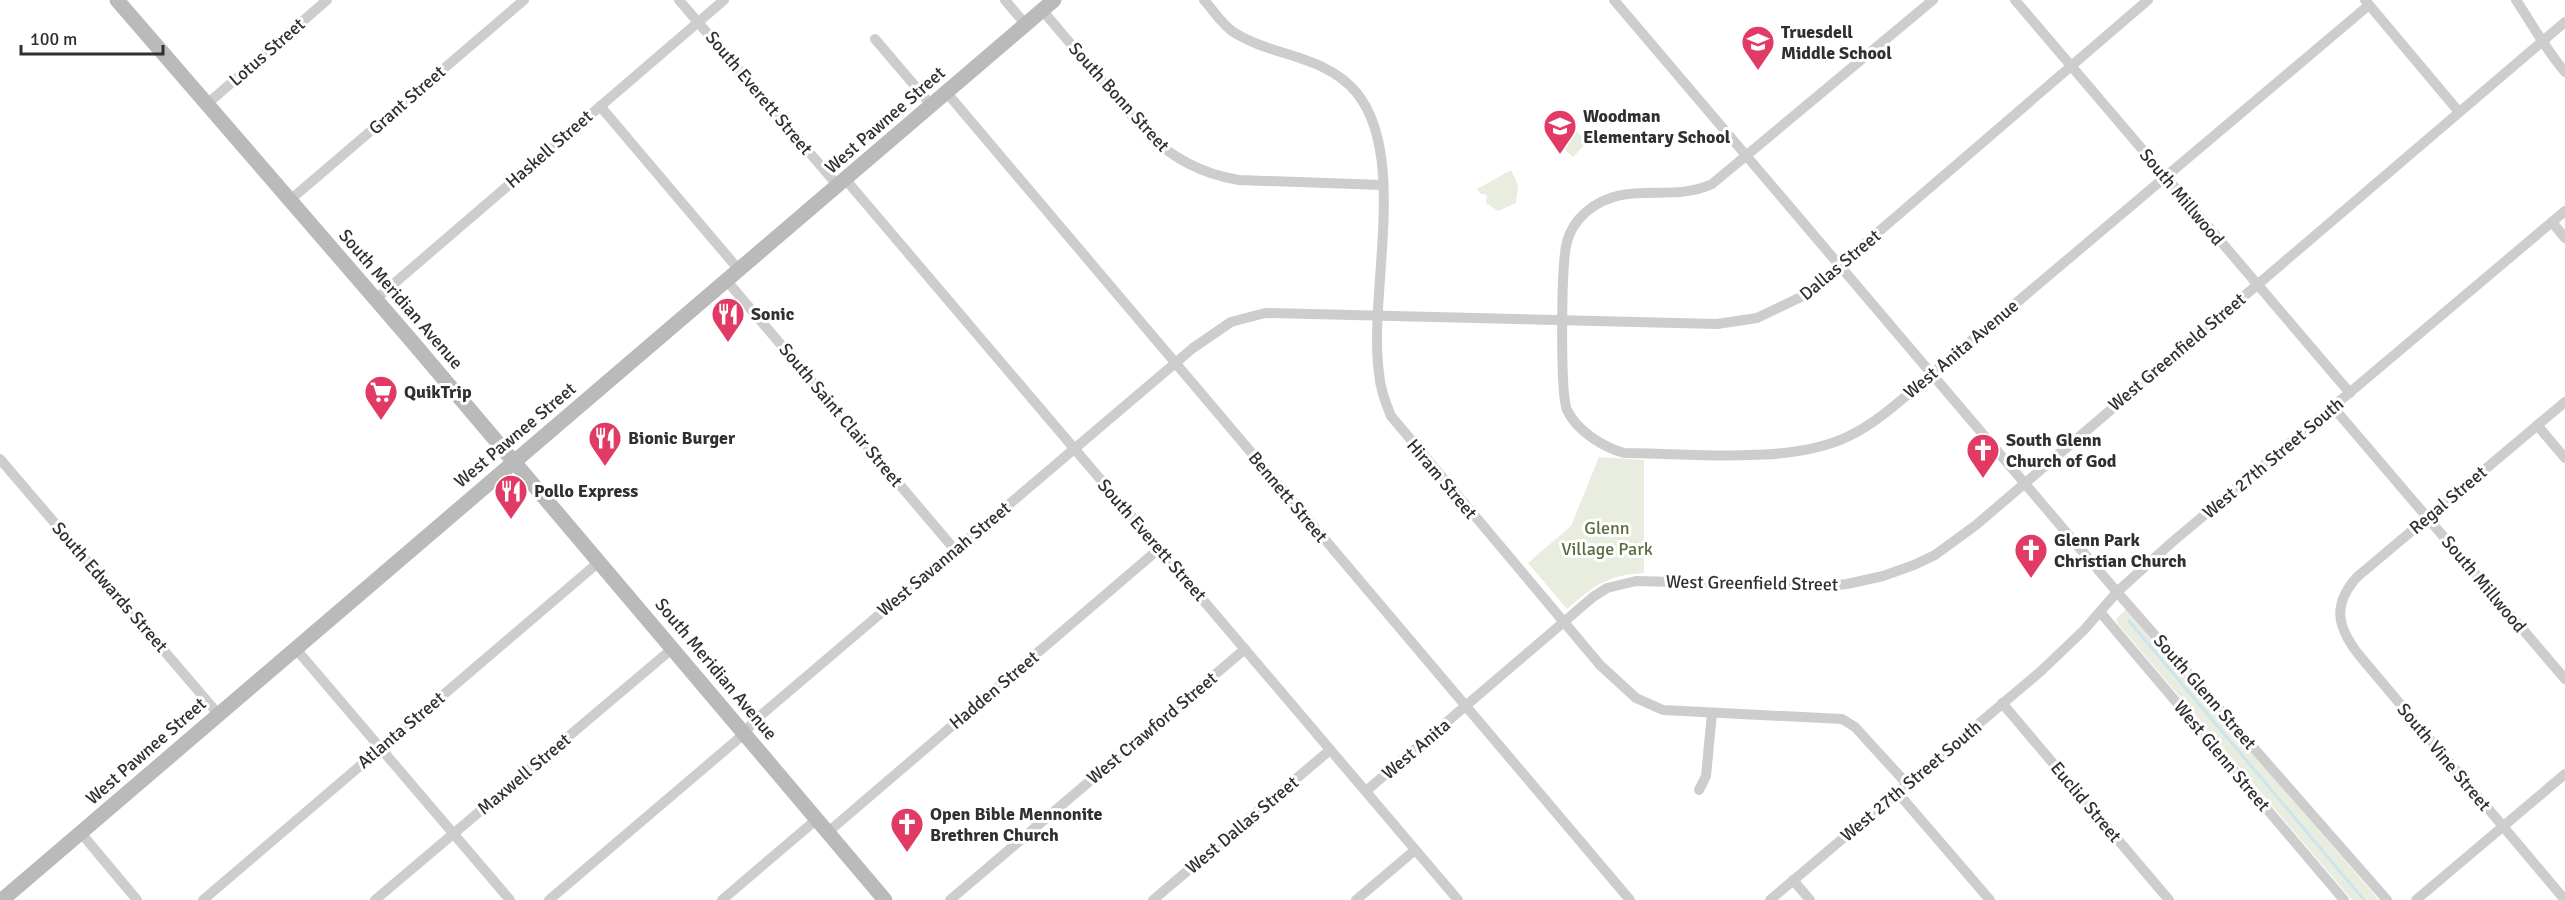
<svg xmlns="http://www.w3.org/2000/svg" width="2565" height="900" font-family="Signika,sans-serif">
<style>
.green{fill:#e9eddf}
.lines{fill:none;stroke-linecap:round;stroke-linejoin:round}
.stream{stroke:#cce5ec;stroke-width:3}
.street{stroke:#cdcdcd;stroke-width:10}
.secondary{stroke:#bababa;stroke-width:15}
.labels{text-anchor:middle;stroke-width:6;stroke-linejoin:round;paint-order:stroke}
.poi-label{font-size:18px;font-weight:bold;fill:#303030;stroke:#fff;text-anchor:start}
.street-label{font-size:18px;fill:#303030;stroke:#fff}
.park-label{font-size:18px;fill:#5c6b3f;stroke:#fff}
</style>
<rect width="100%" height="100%" fill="#fff"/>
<g class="green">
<polygon points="1567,127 1572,127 1587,142 1573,157 1554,140"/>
<polygon points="1511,170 1518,185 1516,203 1498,211 1486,203 1487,195 1481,194 1477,189"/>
<path d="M1599,457l45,3v113c-36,2 -50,12 -77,36l-39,-46 43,-37z"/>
<polygon points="2125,610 2131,612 2379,900 2352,900 2118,624 2116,619"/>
</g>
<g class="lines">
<polyline class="stream" points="2129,621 2364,900"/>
<g class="street">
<polyline points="679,0 838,186"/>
<polyline points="1005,0 1026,25"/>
<path d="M1204,0c10,11 18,25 31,33 39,24 90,22 121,59 53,64 12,202 23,281 1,15 6,29 12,43l209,249 36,33 27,12 179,9 13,8 52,57"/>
<polyline points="1614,0 2117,592 2387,900"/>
<path d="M1933,0l-221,184c-43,20 -86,-6 -126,28 -9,8 -16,18 -19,30 -6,21 -7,150 0,168 10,21 36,37 57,43 66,0 164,12 223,-16 32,-15 58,-41 85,-63l437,-369"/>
<polyline points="2015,0 2350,393"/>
<polyline points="2365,0 2459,112"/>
<path d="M2516,0c16,24 30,50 49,72"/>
<path d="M1042,10l102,120c27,28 57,44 95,50l143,5"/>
<polyline points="875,39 932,106"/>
<polyline points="947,93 1630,900"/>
<polyline points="207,104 327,0"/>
<polyline points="600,106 739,270"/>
<polyline points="846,180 1458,900"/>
<polyline points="290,200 524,0"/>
<polyline points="2552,222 2565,238"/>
<polyline points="727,281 955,550"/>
<polyline points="376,299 724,0"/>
<path d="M2565,402l-208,175c-25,28 -20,50 2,78l206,245"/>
<polyline points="2333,407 2565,679"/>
<polyline points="2537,425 2565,458"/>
<polyline points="0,459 219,715"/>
<polyline points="2100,612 2344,900"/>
<polyline points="296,649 510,900"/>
<polyline points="2002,703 2169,900"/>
<polyline points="1699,790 1706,776 1712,713"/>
<polyline points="1366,791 1593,597 1607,588 1636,581 1831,586 1847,584 1883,576 1914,565 1935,555 1976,525 2565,22"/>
<polyline points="1897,792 1990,900"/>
<polyline points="828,832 1160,548"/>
<polyline points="81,833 137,900"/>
<polyline points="1793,880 1810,900"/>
<polyline points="203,900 600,561"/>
<polyline points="375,900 673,648"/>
<polyline points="549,900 744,734 754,721 1193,348 1231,322 1265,313 1717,324 1757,318 1805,295 2148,0"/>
<polyline points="722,900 817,819"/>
<polyline points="950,900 1245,649"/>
<polyline points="1153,900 1330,750"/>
<polyline points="1356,900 1415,850"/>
<polyline points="1770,900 2040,672 2084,630 2117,592 2170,544 2565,211"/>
<polyline points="2416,900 2565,774"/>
</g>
<g class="secondary">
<polyline points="117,0 410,339 885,900"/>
<polyline points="2,900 1054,0"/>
</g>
</g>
<defs>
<symbol id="school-pin" viewBox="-11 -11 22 30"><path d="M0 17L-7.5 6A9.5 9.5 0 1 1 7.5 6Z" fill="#e03a65" stroke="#fff"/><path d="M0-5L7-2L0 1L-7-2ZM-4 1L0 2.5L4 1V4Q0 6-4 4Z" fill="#fff"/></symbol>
<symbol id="restaurant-pin" viewBox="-11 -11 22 30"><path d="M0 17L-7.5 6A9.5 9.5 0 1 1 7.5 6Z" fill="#e03a65" stroke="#fff"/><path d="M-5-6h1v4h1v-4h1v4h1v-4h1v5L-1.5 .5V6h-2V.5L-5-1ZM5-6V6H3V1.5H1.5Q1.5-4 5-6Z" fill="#fff"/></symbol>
<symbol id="supermarket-pin" viewBox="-11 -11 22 30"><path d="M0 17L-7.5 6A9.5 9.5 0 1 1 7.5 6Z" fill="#e03a65" stroke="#fff"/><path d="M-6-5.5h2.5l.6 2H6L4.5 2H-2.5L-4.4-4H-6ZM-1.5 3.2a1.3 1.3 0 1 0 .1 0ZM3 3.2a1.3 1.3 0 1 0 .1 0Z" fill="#fff"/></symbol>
<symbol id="church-pin" viewBox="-11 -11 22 30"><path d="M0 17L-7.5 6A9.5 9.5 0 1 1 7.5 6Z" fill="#e03a65" stroke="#fff"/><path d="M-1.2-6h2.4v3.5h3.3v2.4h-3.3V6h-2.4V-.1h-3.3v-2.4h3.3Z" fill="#fff"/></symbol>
</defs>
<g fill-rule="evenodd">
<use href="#school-pin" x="1739" y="23" width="38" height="52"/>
<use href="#school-pin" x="1541" y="107" width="38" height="52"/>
<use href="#restaurant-pin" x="709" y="295" width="38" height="52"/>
<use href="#supermarket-pin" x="362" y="373" width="38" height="52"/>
<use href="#restaurant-pin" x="586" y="419" width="38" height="52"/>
<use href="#church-pin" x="1964" y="431" width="38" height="52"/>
<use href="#restaurant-pin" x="492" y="472" width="38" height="52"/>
<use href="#church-pin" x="2012" y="531" width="38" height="52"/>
<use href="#church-pin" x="888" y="805" width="38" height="52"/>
</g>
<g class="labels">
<g class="poi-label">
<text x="1781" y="38">Truesdell<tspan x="1781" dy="21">Middle School</tspan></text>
<text x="1583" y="122">Woodman<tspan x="1583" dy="21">Elementary School</tspan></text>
<text x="751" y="320">Sonic</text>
<text x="404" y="398">QuikTrip</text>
<text x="628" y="444">Bionic Burger</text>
<text x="2006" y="446">South Glenn<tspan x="2006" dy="21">Church of God</tspan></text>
<text x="534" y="497">Pollo Express</text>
<text x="2054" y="546">Glenn Park<tspan x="2054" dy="21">Christian Church</tspan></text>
<text x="930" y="820">Open Bible Mennonite<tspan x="930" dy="21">Brethren Church</tspan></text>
</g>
<g class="street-label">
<text transform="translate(267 52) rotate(-41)" y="6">Lotus Street</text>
<text transform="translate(759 93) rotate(50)" y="6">South Everett Street</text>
<text transform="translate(1119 97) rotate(48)" y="6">South Bonn Street</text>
<text transform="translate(407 100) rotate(-41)" y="6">Grant Street</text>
<text transform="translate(885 120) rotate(-41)" y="6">West Pawnee Street</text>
<text transform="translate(549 149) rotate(-41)" y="6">Haskell Street</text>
<text transform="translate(2182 197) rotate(50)" y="6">South Millwood</text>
<text transform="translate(1840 265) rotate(-40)" y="6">Dallas Street</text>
<text transform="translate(401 299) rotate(49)" y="6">South Meridian Avenue</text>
<text transform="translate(1961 349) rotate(-40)" y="6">West Anita Avenue</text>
<text transform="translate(2177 352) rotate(-40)" y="6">West Greenfield Street</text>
<text transform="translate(841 415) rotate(50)" y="6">South Saint Clair Street</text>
<text transform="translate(515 435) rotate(-40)" y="6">West Pawnee Street</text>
<text transform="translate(2273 458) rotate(-40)" y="6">West 27th Street South</text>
<text transform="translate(1442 479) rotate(50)" y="6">Hiram Street</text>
<text transform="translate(1288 497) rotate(50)" y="6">Bennett Street</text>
<text transform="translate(2448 500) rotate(-40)" y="6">Regal Street</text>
<text transform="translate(1152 540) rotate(49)" y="6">South Everett Street</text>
<text transform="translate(944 559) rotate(-40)" y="6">West Savannah Street</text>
<text transform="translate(1752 583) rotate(1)" y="6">West Greenfield Street</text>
<text transform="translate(2484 584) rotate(50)" y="6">South Millwood</text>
<text transform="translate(110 587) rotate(49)" y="6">South Edwards Street</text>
<text transform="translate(716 669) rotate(50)" y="6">South Meridian Avenue</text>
<text transform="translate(994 690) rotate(-40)" y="6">Hadden Street</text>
<text transform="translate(2205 692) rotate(49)" y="6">South Glenn Street</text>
<text transform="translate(1152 728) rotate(-40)" y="6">West Crawford Street</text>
<text transform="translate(401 730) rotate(-40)" y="6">Atlanta Street</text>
<text transform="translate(1416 749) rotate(-40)" y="6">West Anita</text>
<text transform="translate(146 751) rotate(-41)" y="6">West Pawnee Street</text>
<text transform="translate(2222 756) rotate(50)" y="6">West Glenn Street</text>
<text transform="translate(2444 757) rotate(50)" y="6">South Vine Street</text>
<text transform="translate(524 774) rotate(-40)" y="6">Maxwell Street</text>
<text transform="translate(1911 781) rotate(-40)" y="6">West 27th Street South</text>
<text transform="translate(2086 802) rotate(50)" y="6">Euclid Street</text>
<text transform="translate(1242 825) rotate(-40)" y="6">West Dallas Street</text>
</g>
<g class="park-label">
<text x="1607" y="534">Glenn<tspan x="1607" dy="21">Village Park</tspan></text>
</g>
</g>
<path d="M21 45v9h142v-9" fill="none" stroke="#303030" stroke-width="3"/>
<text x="30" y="45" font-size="18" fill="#303030" stroke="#ffffff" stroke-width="4.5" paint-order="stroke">100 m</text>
</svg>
